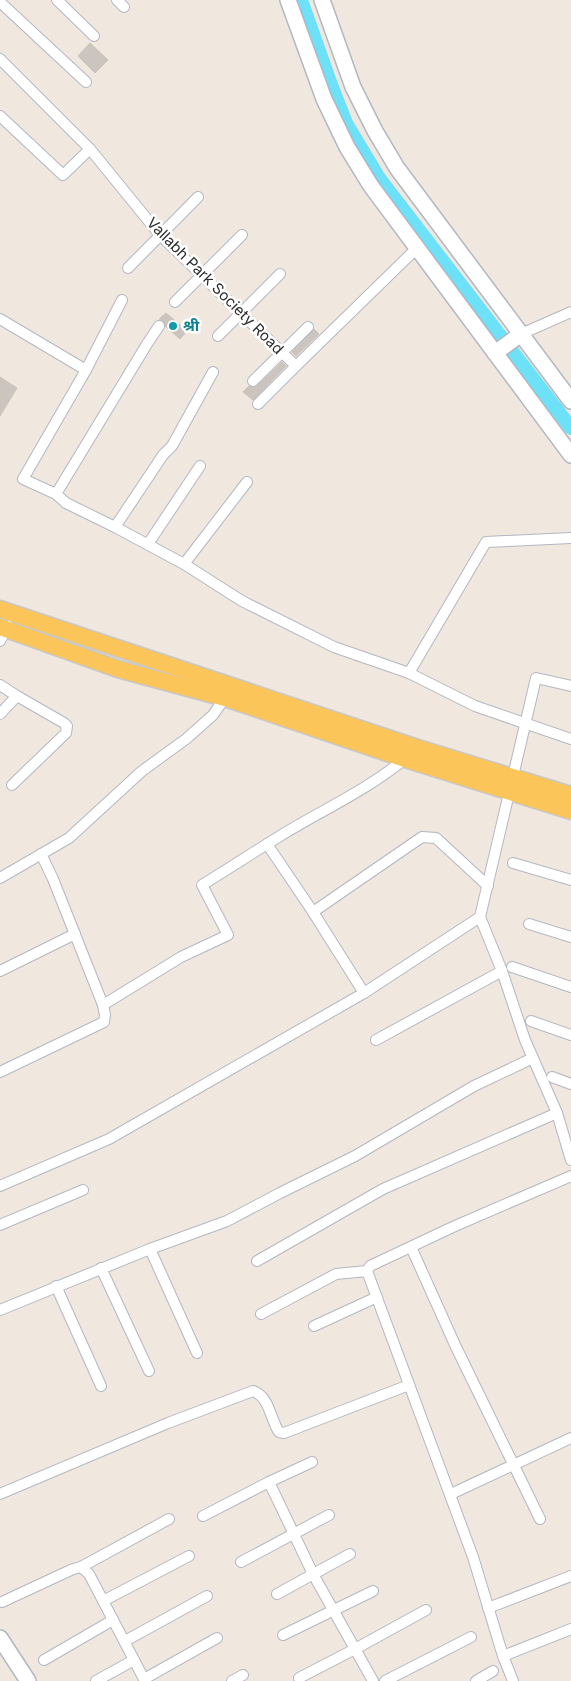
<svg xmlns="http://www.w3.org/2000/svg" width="571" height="1681" font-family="Inter,'Noto Sans Devanagari',sans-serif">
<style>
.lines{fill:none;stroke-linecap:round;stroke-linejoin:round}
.canal{stroke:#6ce1f8;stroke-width:14}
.building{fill:#cbc4bf;stroke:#ccc3b8}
.street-casing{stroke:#b3b7c2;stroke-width:12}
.secondary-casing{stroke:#b3b7c2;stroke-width:18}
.primary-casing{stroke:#c8c8c8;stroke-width:19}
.street{stroke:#fff;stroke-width:10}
.secondary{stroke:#fff;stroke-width:15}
.primary{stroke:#fbc559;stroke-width:16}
.culture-dot{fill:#0f9aa8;stroke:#fff;stroke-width:2}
.labels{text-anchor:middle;stroke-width:5;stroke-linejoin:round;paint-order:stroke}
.street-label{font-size:15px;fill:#2d2d2d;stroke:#fff}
.culture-label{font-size:15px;font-weight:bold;fill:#0d838f;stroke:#fff;text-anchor:start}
</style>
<rect width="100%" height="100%" fill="#f0e7df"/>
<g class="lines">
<polyline class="canal" points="301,0 330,82 346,123 379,178 571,428"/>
</g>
<g class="building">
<polygon points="90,43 108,60 95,73 78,56"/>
<polygon points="166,313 187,331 180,339 166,327 163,321 159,319"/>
<polygon points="314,329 319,334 296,356 292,352"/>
<polygon points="282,362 286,366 253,400 243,392 249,386 254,388 257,386"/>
<polygon points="0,377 17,388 0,416"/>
</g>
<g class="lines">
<defs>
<g id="street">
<polyline points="57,0 94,36"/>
<polyline points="117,0 124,7"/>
<polyline points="0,2 86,82"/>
<polyline points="0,59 90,149 160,235 296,366 417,248"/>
<polyline points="0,116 63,175 90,149"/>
<polyline points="128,268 198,197"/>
<polyline points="122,300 86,370 23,479 56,494 66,503 115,527 184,564 242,601 334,647 409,673 475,706 571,739"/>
<polyline points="175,302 242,235"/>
<polyline points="0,319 86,370"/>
<polyline points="521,334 571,312"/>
<polyline points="218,336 280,274"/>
<polyline points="253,381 308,327"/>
<polyline points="258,404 296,366"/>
<polyline points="56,494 147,344 159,326"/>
<polyline points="115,527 163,455 172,446 213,372"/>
<polyline points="148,544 200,466"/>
<polyline points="184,564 247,482"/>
<polyline points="0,641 8,626"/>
<polyline points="409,673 486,542 571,538"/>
<polyline points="0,685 17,696 0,714"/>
<polyline points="571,686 536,678 480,917 502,971 525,1040 557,1113 571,1160"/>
<polyline points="12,785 66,733 67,726 64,723 17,696"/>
<polyline points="267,844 313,912 364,993"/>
<polyline points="41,854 53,879 103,1005"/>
<polyline points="513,863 571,880"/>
<polyline points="0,878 69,838 142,771 186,739 213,715 227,695"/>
<polyline points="313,912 422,837 436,838 488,886"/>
<polyline points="529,924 571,937"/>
<polyline points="512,967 571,987"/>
<polyline points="0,971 75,934"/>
<polyline points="531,1021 571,1035"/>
<polyline points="376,1040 502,971"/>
<path d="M0,1072l104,-50 1,-7 -2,-10 78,-48 47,-22 -26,-50c26,-16 52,-33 78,-49 42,-26 88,-46 127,-79"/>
<polyline points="552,1077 571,1084"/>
<polyline points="0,1186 109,1139 364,993 480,917"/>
<polyline points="0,1225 83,1190"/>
<polyline points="411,1247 456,1347 540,1519"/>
<polyline points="150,1249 197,1353"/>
<polyline points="257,1261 383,1189 557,1113"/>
<polyline points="101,1268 149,1371"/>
<polyline points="56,1286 101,1386"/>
<polyline points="0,1310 150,1249 227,1221 280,1193 355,1156 474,1086 533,1058"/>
<polyline points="261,1314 336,1274 367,1271"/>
<polyline points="314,1326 377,1297"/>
<polyline points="269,1482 313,1574 373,1681"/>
<path d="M0,1494l168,-71 85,-32c17,6 17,28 26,41l5,1 125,-48"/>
<polyline points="451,1494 571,1438"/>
<polyline points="203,1516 269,1482 312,1462"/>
<polyline points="241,1562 329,1515"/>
<polyline points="81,1567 169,1519"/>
<polyline points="277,1594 350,1554"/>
<polyline points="103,1601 189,1556"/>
<polyline points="2,1602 73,1569 81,1567 89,1574 145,1681"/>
<polyline points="488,1608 571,1576"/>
<polyline points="283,1635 373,1591"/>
<polyline points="125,1641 207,1596"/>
<polyline points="503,1656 571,1629"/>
<polyline points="44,1660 113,1620"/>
<polyline points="299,1678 355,1649 426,1610"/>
<polyline points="144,1679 217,1638"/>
<polyline points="96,1681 134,1660"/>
<polyline points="232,1681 243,1675"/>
<polyline points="385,1681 471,1637"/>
<polyline points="476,1681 493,1671"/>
<polyline points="513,1681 503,1656 473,1557 367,1271 370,1266 455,1226 571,1176"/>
</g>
<g id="secondary">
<polyline points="288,0 324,99 347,147 371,186 571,455"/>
<polyline points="322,0 353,87 375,131 397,168 571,401"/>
<polyline points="495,353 521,334"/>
<polyline points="0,1638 28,1681"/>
</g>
<g id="primary">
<polyline points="0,609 418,748 571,795"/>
<polyline points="0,627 118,669 225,698 405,759 571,811"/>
</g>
</defs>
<use href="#street" class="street-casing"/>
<use href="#secondary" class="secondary-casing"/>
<use href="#primary" class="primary-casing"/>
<use href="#street" class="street"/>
<use href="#secondary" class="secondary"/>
<use href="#primary" class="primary"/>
</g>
<circle class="culture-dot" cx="173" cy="326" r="5"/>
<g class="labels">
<g class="street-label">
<text transform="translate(215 286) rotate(45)" y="5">Vallabh Park Society Road</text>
</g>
<g class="culture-label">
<text x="183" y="331">श्री</text>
</g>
</g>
</svg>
